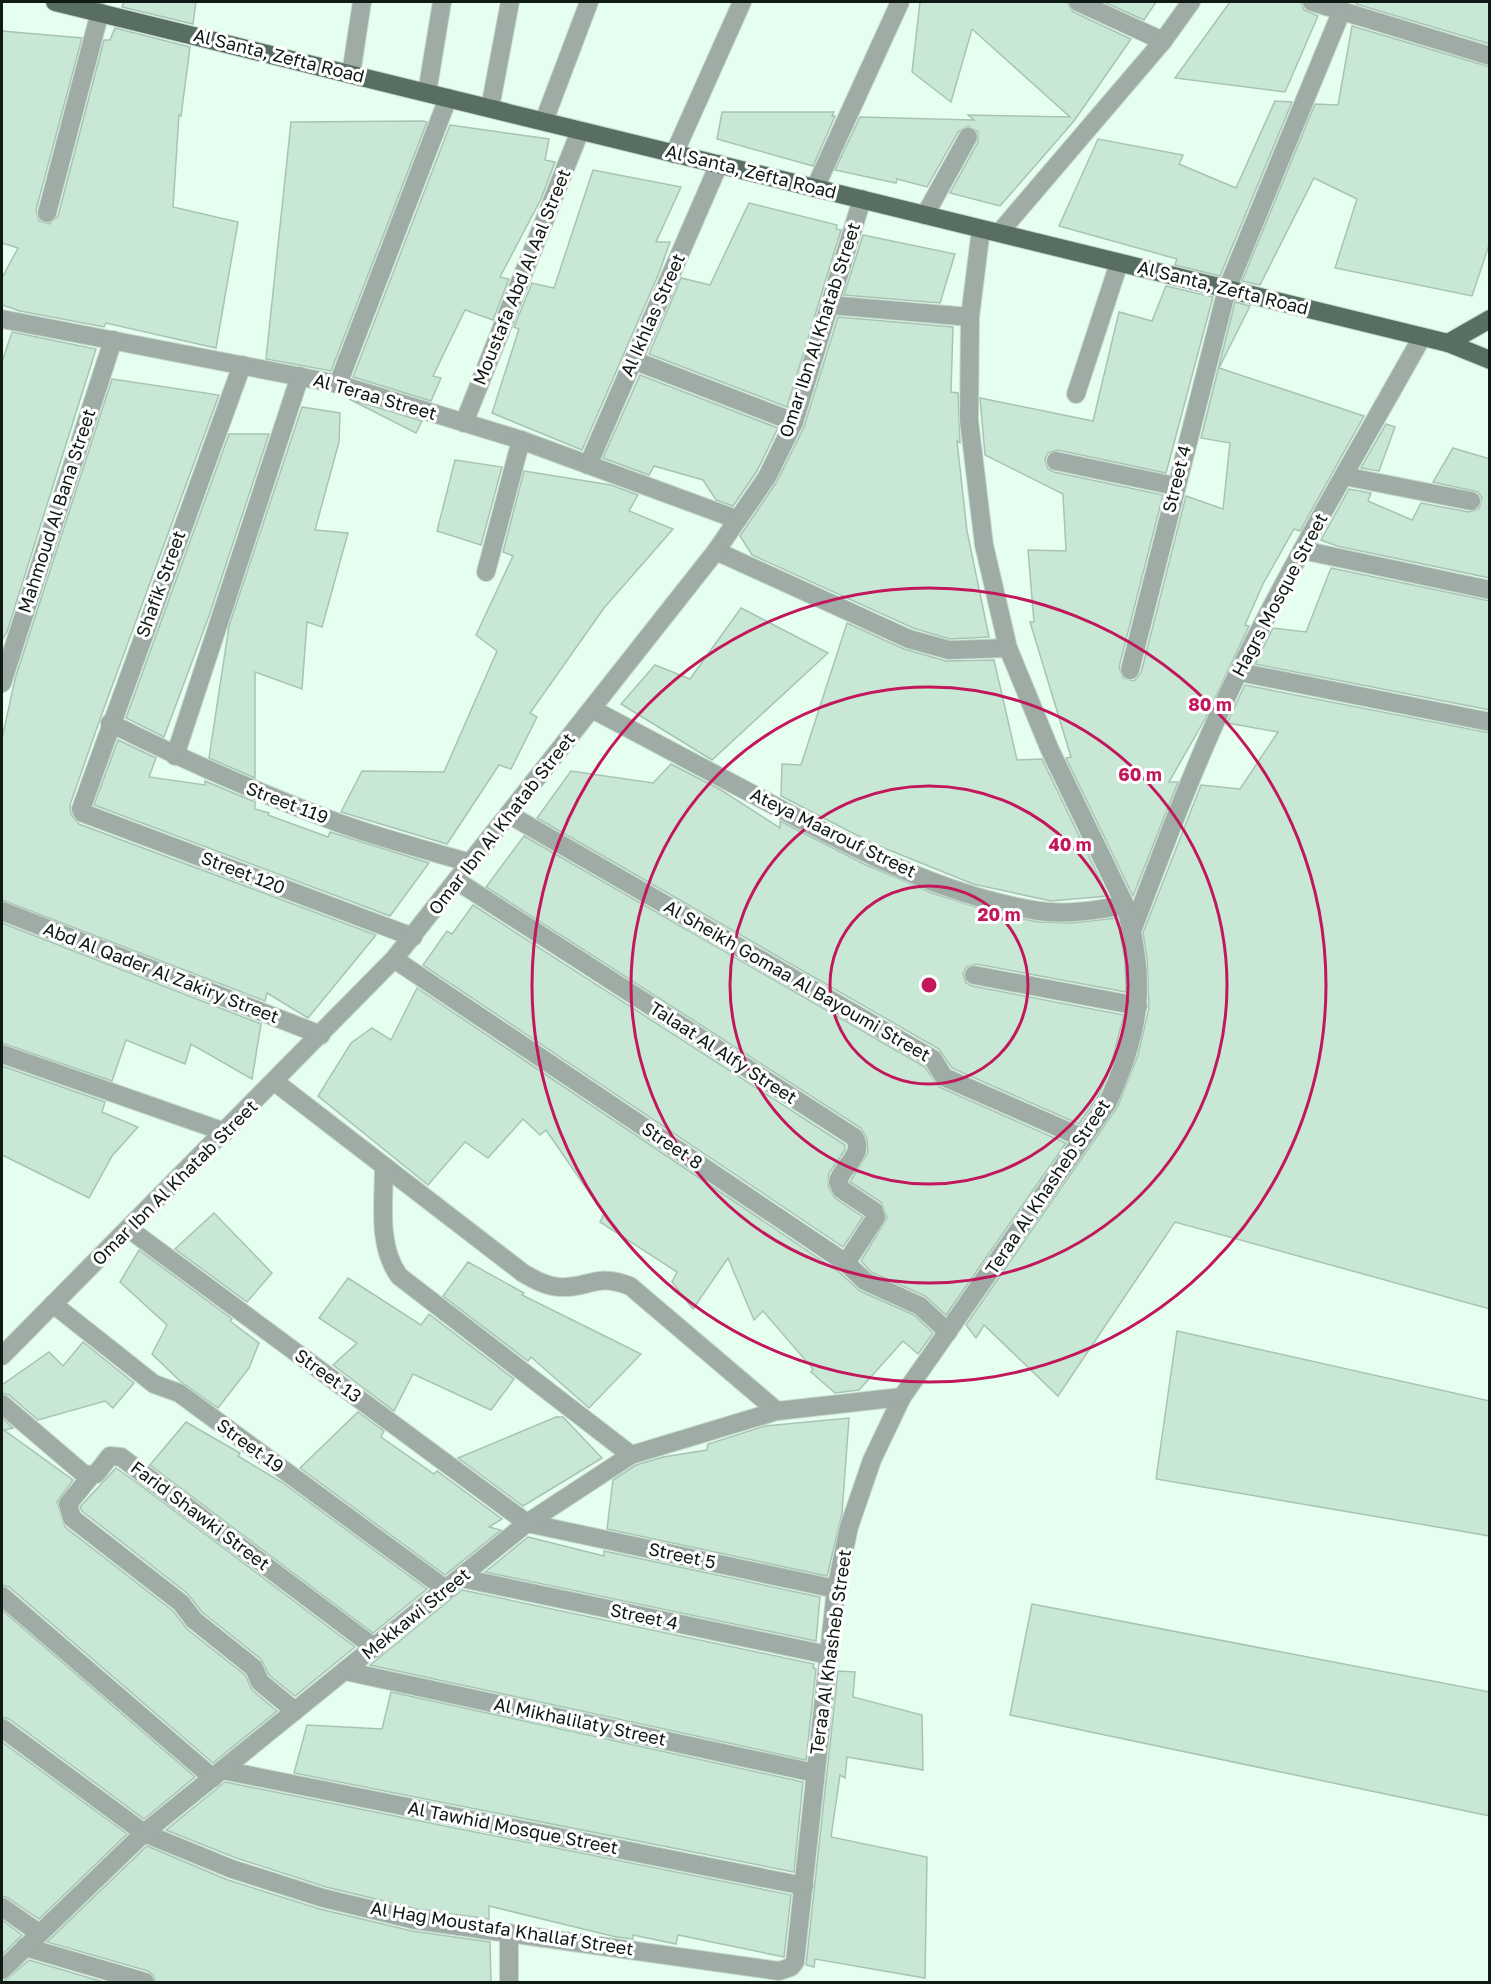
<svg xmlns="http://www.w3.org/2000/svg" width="1491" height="1984" font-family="'Golos Text',sans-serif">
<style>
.building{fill:#c9e7d5;stroke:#a7c4b3;stroke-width:1.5}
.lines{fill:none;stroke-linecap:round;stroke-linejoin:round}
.minor-casing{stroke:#c4dacd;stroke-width:20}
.major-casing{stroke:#c4dacd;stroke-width:20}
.minor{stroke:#9faca5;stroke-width:18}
.major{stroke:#586e62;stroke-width:18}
.ring{fill:none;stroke:#c2185b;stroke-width:3}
.labels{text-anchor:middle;stroke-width:6;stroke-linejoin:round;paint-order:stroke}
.street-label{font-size:18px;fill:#0f1a14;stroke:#fff}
.centre{fill:#c2185b;stroke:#fff;stroke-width:3}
.ring-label{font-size:18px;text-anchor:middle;font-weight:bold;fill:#c2185b;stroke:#fff;stroke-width:6;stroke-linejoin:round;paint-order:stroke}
</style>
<rect width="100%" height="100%" fill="#e6fef0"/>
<g class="building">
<polygon points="124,2 196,2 193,24 122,7"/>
<polygon points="920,2 1067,2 1073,12 1131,39 1074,121 1000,206 950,193 978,142 978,132 968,126 958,132 927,187 897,179 896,183 835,170 860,117 974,120 968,115 1070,117 972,29 951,102 912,72"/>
<polygon points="1104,2 1156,2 1144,20"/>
<polygon points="1230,2 1301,2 1304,10 1318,16 1285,92 1175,78"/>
<polygon points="1356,2 1490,2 1490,44 1356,4"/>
<polygon points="1352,26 1490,67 1490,242 1472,296 1335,268 1357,199 1314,178 1260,285 1242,281 1315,104 1338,105"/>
<polygon points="115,28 190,47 181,116 179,115 173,207 238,222 216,348 106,323 104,327 20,311 2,305 2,278 18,248 2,243 2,31 82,38 36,210 39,221 49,224 58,216 104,40 110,40"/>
<polygon points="1275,101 1292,102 1220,276 1175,265 1177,259 1059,226 1098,139 1183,155 1179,164 1236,188"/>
<polygon points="722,112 834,112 832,116 835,116 813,166 717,139"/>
<polygon points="423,121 427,122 331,371 266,359 291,122"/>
<polygon points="450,125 549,139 545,160 555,162 541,199 500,277 509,279 493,320 465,310 433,376 441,378 431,401 353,377"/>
<polygon points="593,170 681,187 656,242 670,242 659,273 582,450 492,413 519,329 514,327 532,283 554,288"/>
<polygon points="749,203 837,225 836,229 841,230 787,407 649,354 681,278 710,285"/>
<polygon points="863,235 955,254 940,303 844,295"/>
<polygon points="1166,286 1213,297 1166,473 1058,450 1048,453 1045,459 1048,469 1054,472 1163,495 1119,667 1123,678 1134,681 1141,673 1186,496 1223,509 1230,443 1201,438 1235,302 1250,306 1219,368 1364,416 1300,531 1294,529 1263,584 1245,625 1249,626 1205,719 1169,782 1178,782 1133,896 1066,758 1071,757 1030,622 1034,622 1028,550 1066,551 1063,494 985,455 980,398 1093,421 1119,312 1152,321"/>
<polygon points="838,317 953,327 951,392 958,393 960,443 957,441 967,531 989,637 950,639 913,628 752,555 740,536 776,483 804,427"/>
<polygon points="12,332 96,349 7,632 2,640 2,362"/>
<polygon points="640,375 778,428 757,471 733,506 716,500 703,480 654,466 649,475 603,458"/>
<polygon points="112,379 219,395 100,719 70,805 71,814 79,824 376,935 308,1018 267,993 265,1001 2,900 2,739 15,679"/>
<polygon points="349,399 422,421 416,433"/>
<polygon points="302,407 340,413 339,442 315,530 348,533 322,627 307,622 302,689 255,672 255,778 209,758 229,626"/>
<polygon points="1386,424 1395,427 1379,471 1361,468"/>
<polygon points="229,434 269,434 209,616 164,737 126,718"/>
<polygon points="1453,448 1490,459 1490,578 1337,546 1321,540 1349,489 1371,493 1368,501 1412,520 1421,503 1469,512 1479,509 1482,498 1478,492 1433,482"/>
<polygon points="455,460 502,467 481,545 437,531"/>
<polygon points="524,471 611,485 638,495 629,511 673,529 604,608 530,713 537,717 511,769 499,765 447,844 341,812 362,771 444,772 497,651 476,635 513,556 503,552"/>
<polygon points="1331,568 1490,601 1490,710 1255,664 1273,628 1306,632"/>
<polygon points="741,608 828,653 712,760 621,704 655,665 690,679"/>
<polygon points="847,623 904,649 946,661 994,660 1017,760 1042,759 1108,896 1051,901 973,884 874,844 781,796 782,764 801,765"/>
<polygon points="1245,685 1490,733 1490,1309 1175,1222 1058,1396 984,1325 976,1338 966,1325 1118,1106 1138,1055 1149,1008 1147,957 1143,933 1201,785 1240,789 1278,732 1227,723"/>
<polygon points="118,740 156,758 149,777 205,785 205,781 255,802 255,809 269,813 268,815 328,837 330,832 429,863 390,916 94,805"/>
<polygon points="671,764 721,790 780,828 780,821 864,864 932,893 1001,915 1038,922 1072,923 1117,918 1125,959 1126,992 976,964 966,967 963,974 966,983 972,986 1124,1015 1109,1072 1098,1097 1079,1124 952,1068 939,1049 537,818 571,771 653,783"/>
<polygon points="524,836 925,1067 939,1087 1066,1143 946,1315 925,1296 871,1272 861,1261 887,1218 881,1202 850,1182 868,1152 867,1139 861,1128 486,887"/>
<polygon points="473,905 845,1145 845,1150 829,1173 828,1186 835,1198 863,1217 843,1247 423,965 447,931 452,934"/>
<polygon points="2,923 261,1024 252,1079 191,1044 185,1064 126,1040 112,1081 2,1043"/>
<polygon points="417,988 839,1272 860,1291 914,1315 933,1333 918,1354 903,1341 859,1390 835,1393 811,1372 813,1369 763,1311 754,1320 728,1258 693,1309 672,1282 677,1272 600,1222 604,1214 546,1130 540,1135 523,1119 488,1158 465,1142 428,1185 318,1096 351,1043 372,1028 391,1040"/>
<polygon points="2,1066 105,1102 102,1112 138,1127 112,1156 89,1198 2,1155"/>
<polygon points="214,1213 272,1273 247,1302 175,1249"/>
<polygon points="139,1250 232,1319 230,1321 259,1343 249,1368 218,1408 180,1381 152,1354 167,1325 120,1282"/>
<polygon points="468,1262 524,1293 522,1295 641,1354 589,1408 531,1357 528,1361 443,1296"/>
<polygon points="348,1278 421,1325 429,1314 514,1379 491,1410 413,1374 394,1411 333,1365 357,1343 319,1318"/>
<polygon points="1177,1331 1490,1401 1490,1536 1156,1479"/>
<polygon points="83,1342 134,1383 113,1408 105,1401 38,1420 9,1395 2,1393 2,1385 49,1352 63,1366"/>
<polygon points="358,1412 384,1431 381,1437 434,1474 437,1471 502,1519 489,1527 501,1530 445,1575 300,1468"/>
<polygon points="556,1417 563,1417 602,1458 523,1506 458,1458"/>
<polygon points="2,1418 13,1428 4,1430 73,1480 57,1502 65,1527 173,1611 187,1629 245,1675 252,1690 277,1711 213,1763 9,1587 2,1585"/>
<polygon points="849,1418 842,1514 827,1576 607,1529 613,1480 636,1465 663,1457 707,1450 708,1444 765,1426"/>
<polygon points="186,1422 240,1453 238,1456 283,1483 427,1589 373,1633 150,1465"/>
<polygon points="116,1468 136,1482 355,1647 295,1696 269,1675 261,1659 202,1612 188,1594 82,1511 80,1507"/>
<polygon points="528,1537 604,1556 604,1551 820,1597 816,1641 485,1572"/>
<polygon points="462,1590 814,1664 813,1668 816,1669 806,1760 370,1665"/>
<polygon points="1032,1604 1490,1692 1490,1816 1010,1715"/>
<polygon points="2,1610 195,1777 144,1819 9,1719 2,1717"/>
<polygon points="838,1671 855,1672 853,1697 922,1715 923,1770 847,1757 845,1778 840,1775 831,1837 927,1857 925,1978 815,1959 814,1967 806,1965"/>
<polygon points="391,1692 803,1782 794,1872 294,1773 307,1725 382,1729"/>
<polygon points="2,1742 127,1834 39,1919 8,1898 2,1896"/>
<polygon points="225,1782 791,1895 784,1957 678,1935 676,1944 633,1935 633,1939 616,1937 489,1906 489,1919 417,1909 326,1887 236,1858 166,1830"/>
<polygon points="147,1846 228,1880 320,1909 412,1931 490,1942 491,1983 156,1983 153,1975 148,1971 47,1942"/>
<polygon points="2,1920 22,1935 2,1955"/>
<polygon points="29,1960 107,1983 2,1983"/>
</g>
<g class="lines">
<defs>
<g id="minor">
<polyline points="1078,2 1163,41"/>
<polyline points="1312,2 1490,56"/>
<polyline points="351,74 362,2"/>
<polyline points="427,93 442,2"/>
<polyline points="490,108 510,2"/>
<polyline points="544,121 589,2"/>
<polyline points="674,154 742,2"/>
<polyline points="815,188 900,2"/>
<polyline points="47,213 100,12"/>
<polyline points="925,215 968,137"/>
<polyline points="999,233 1163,41 1191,2"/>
<polyline points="830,305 970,317"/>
<polyline points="2,319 338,384 521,440 736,519"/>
<polyline points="633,360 794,422"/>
<polyline points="242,365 81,809 83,813 413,937"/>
<polyline points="338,384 448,98"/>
<polyline points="1076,394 1119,263"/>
<polyline points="464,423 580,131"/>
<polyline points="1056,461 1175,486"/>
<polyline points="588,465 719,164"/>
<polyline points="1344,476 1471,501"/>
<polyline points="1302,550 1490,590"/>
<polyline points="716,551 909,639 949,650 1008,648"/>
<polyline points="486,572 521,440"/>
<polyline points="1130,670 1227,289 1342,10"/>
<polyline points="1239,672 1490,722"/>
<polyline points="2,683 113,340"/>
<path d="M592,709c60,32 121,64 181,96 84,45 171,91 266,106 29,4 57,-1 86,-6"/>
<path d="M110,723c74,37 148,70 226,99 44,16 90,28 135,41"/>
<polyline points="175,756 300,376"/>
<polyline points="510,815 933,1059 944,1077 1083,1138"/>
<path d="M457,881l397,256c12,17 -13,30 -16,45l3,7 33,22 2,6 -30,46"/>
<polyline points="2,911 321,1035"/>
<path d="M1132,931c33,-87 66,-176 107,-260 56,-114 121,-223 183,-334"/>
<polyline points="394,959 846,1263 865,1281 920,1306 948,1332"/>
<polyline points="974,975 1138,1006"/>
<polyline points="2,1054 225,1132"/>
<path d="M275,1082l248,191c12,7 23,13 36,14 31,2 35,-15 71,-1l147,125"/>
<path d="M384,1166c0,37 -7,79 15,110l232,179"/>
<polyline points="129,1229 527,1523 836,1589"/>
<polyline points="53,1304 154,1384 179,1393 447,1590"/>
<polyline points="2,1356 394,959 716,551 767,477 794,422 862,199"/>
<polyline points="2,1404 85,1475 96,1474 110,1456 121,1457 375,1648"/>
<polyline points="90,1477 68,1504 72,1518 181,1603 194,1620 254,1668 260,1682 295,1711"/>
<polyline points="461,1578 828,1655"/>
<polyline points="2,1596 213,1778"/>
<polyline points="345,1671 815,1773"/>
<path d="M2,1728l142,105 88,36 91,29 92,22 364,51 12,-4 4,-5 41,-373 13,-62 23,-67 30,-63 206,-295c33,-72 39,-120 17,-197l-75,-155 -42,-102 -24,-103 -15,-125 1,-103 11,-88"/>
<polyline points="222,1770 804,1886"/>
<polyline points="2,1907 39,1933"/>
<polyline points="25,1947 145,1982"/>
<polyline points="2,1970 144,1833 527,1523 631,1455 777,1411 902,1397"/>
<polyline points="509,1982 509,1933"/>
</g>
<g id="major">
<polyline points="55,2 1448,343 1490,360"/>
<polyline points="1448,343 1490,319"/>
</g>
</defs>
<use href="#minor" class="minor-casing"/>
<use href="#major" class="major-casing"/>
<use href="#minor" class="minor"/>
<use href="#major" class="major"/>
</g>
<g class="ring">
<circle cx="929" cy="985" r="99"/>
<circle cx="929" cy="985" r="199"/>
<circle cx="929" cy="985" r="298"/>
<circle cx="929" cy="985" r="397"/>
</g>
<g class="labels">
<g class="street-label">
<text transform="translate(279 56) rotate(14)" y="6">Al Santa, Zefta Road</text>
<text transform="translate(751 172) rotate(14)" y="6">Al Santa, Zefta Road</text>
<text transform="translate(522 277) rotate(-68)" y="6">Moustafa Abd Al Aal Street</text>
<text transform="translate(1223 288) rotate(14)" y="6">Al Santa, Zefta Road</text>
<text transform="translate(653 315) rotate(-66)" y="6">Al Ikhlas Street</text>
<text transform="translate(820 330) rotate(-72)" y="6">Omar Ibn Al Khatab Street</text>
<text transform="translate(375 397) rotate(16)" y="6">Al Teraa Street</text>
<text transform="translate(1177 479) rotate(-76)" y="6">Street 4</text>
<text transform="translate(57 511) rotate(-72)" y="6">Mahmoud Al Bana Street</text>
<text transform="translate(161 584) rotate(-70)" y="6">Shafik Street</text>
<text transform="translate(1280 595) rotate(-62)" y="6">Hagrs Mosque Street</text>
<text transform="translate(287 803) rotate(21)" y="6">Street 119</text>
<text transform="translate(502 824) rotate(-52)" y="6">Omar Ibn Al Khatab Street</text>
<text transform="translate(833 833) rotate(26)" y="6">Ateya Maarouf Street</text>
<text transform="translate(243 873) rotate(21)" y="6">Street 120</text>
<text transform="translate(161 973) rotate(21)" y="6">Abd Al Qader Al Zakiry Street</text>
<text transform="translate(797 981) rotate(30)" y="6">Al Sheikh Gomaa Al Bayoumi Street</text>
<text transform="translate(723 1053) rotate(33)" y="6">Talaat Al Alfy Street</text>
<text transform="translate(672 1146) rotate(34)" y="6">Street 8</text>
<text transform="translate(175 1183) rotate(-45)" y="6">Omar Ibn Al Khatab Street</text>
<text transform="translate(1048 1187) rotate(-56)" y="6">Teraa Al Khasheb Street</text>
<text transform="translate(328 1376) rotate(36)" y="6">Street 13</text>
<text transform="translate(250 1446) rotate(36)" y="6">Street 19</text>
<text transform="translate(200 1516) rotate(37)" y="6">Farid Shawki Street</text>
<text transform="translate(682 1556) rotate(12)" y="6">Street 5</text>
<text transform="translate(416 1614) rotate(-39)" y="6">Mekkawi Street</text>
<text transform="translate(644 1617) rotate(12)" y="6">Street 4</text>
<text transform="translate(831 1652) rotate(-82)" y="6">Teraa Al Khasheb Street</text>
<text transform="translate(580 1722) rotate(12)" y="6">Al Mikhalilaty Street</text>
<text transform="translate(513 1828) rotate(11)" y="6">Al Tawhid Mosque Street</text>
<text transform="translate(502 1929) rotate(9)" y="6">Al Hag Moustafa Khallaf Street</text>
</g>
</g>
<circle cx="929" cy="985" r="9" class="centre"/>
<g class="ring-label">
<text x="1210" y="711">80 m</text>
<text x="1140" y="781">60 m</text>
<text x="1070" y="851">40 m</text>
<text x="999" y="921">20 m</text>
</g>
<rect width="1491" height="1984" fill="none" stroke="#0f1a14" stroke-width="6"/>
</svg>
